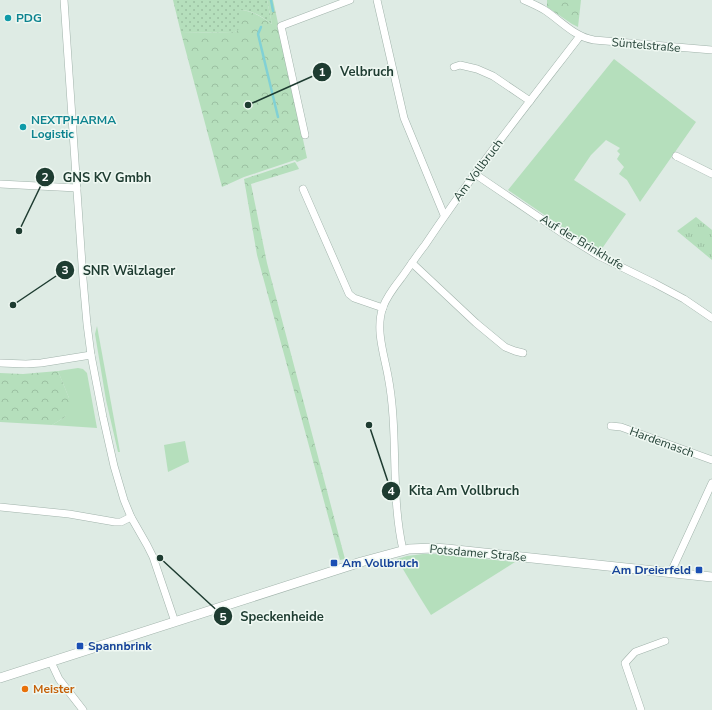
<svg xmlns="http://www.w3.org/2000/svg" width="712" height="710" font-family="'Nunito Sans',sans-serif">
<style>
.grass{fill:#b5dfbc}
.forest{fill:url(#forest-crowns)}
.park{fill:url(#park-tufts)}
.garden{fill:url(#garden-dots)}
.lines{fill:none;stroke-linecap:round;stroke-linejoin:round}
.stream{stroke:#81d1d5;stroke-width:2.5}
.minor-casing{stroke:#a1b3ab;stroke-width:8}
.tertiary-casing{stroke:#a1b3ab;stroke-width:10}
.minor{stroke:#fff;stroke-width:7}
.tertiary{stroke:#fff;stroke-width:9}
.culture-dot{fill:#0f9aa8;stroke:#eff8f2;stroke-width:1.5}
.transit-dot{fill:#1a4fb4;stroke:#eff8f2;stroke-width:1.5}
.food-dot{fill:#e8710a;stroke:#eff8f2;stroke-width:1.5}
.labels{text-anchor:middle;stroke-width:3;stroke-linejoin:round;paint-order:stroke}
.culture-label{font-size:12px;font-weight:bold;fill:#0d838f;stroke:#eff8f2;text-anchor:start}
.street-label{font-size:12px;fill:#1e3c31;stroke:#eff8f2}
.transit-label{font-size:12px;font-weight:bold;fill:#164399;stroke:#eff8f2;text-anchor:start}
.food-label{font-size:12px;font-weight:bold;fill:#c56008;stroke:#eff8f2;text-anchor:start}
.leader{fill:none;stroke:#1e3c31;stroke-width:1.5}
.callout-dot{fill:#1e3c31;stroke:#eff8f2;stroke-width:1.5}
.mark-label{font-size:12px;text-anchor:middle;font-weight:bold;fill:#fff}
.callout-label{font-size:13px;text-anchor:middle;font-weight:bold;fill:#1e3c31;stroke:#eff8f2;stroke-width:3;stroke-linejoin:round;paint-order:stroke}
</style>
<defs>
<pattern id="forest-crowns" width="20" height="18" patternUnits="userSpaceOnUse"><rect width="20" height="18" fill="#b5dfbc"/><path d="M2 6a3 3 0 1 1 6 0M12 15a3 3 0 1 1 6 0" fill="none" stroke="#9bc0a2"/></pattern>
<pattern id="park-tufts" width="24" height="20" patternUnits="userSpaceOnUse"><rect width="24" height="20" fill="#b5dfbc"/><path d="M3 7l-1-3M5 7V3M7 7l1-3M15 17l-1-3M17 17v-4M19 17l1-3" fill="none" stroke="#9bc0a2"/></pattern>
<pattern id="garden-dots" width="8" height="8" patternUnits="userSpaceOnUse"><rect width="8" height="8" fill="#b5dfbc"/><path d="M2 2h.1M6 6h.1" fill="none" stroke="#9bc0a2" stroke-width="1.8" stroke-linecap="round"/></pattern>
</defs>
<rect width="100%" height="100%" fill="#deebe4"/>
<g class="grass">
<polygon points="614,59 696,122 640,202 627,180 619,174 624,167 617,159 620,154 617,151 620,148 606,140 591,155 574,180 626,214 601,250 568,231 508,190"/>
<polygon points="97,326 120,452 118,452 106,400 95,334"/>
<polygon points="78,368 83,369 87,373 97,428 52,425 65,417 69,398 58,371"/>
<polygon points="185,441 189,462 168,472 164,445"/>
<path d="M423,554h11l81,8 -84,53c-12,-19 -23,-37 -34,-56l10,-3z"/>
</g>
<g class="forest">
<path d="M267,0h6l34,158 -10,4 -2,-2 -51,17 -22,10 -41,-154 54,-1 4,-4v-18c13,0 22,7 33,14z"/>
<polygon points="547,0 581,0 578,27 572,24 547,7"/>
<polygon points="295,162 298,167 299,169 251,184 267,263 345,559 340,560 257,255 244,179"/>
<polygon points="58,371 69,398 69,408 65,417 52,425 0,422 0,373 23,374"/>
</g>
<polygon class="park" points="696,217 712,230 712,260 677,231"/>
<path class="garden" d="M173,0h94l5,24c-10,-7 -19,-14 -33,-14v19l-4,3 -54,1z"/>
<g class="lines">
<g class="stream">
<polyline points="271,0 273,11"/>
<polyline points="261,27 258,34 278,117"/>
</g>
<defs>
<g id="minor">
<polyline points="64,0 83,279 87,324 91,355 103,417 114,466 124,500 131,517 147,545 153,557 175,622"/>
<polyline points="377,0 404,118 444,215"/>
<path d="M524,0c7,3 16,7 22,11 16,11 29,26 48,29l118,10"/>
<polyline points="454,67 460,65 477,69 493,76 530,101"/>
<polyline points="305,135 281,26 350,0"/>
<polyline points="676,156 712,174"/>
<polyline points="475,174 565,235 599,256 654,283 684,299 712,318"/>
<polyline points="0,184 77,188"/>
<polyline points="303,189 349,294 354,298 383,308"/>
<polyline points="412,263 476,323 505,347 515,351 523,353"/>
<polyline points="0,363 26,364 41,363 91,355"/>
<polyline points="611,426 621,427 712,460"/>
<polyline points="0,507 69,514 115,522 121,522 131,517"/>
<path d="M403,550c-13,-57 -4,-117 -15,-174 -4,-22 -13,-47 -5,-69 4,-11 12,-21 19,-30 8,-11 15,-22 23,-32 48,-72 102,-140 155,-209"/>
<polyline points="671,572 712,483"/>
<polyline points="51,662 59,679 83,710"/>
<polyline points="641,710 625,663 635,652 665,641"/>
</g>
<polyline id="tertiary" points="0,678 361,562 409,549 433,548 447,549 712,577"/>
</defs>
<use href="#minor" class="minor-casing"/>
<use href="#tertiary" class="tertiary-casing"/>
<use href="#minor" class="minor"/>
<use href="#tertiary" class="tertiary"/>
</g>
<g class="culture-dot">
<circle cx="8" cy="18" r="4"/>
<circle cx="23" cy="127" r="4"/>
</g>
<g class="transit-dot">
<rect x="330" y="559" width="8" height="8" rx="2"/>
<rect x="695" y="566" width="8" height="8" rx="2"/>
<rect x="76" y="642" width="8" height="8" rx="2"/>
</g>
<circle class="food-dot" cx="25" cy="689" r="4"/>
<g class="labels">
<g class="culture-label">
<text x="16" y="22">PDG</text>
<text x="31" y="124">NEXTPHARMA<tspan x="31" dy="14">Logistic</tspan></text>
</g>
<g class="street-label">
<text transform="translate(646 45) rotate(5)" y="4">Süntelstraße</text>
<text transform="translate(478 170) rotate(-53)" y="4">Am Vollbruch</text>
<text transform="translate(582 242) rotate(31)" y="4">Auf der Brinkhufe</text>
<text transform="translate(662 442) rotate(20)" y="4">Hardemasch</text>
<text transform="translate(478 553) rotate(5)" y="4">Potsdamer Straße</text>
</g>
<g class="transit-label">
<text x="342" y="567">Am Vollbruch</text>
<text x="691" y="574" text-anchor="end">Am Dreierfeld</text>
<text x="88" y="650">Spannbrink</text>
</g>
<g class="food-label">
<text x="33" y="693">Meister</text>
</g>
</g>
<path class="leader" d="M248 105L322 72M19 231L45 177M13 305L65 270M369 425L391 491M160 558L223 616"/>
<g class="callout-dot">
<circle cx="248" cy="105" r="4"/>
<circle cx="19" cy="231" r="4"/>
<circle cx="13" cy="305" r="4"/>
<circle cx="369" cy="425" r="4"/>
<circle cx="160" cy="558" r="4"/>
<circle cx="322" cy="72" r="10"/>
<circle cx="45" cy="177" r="10"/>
<circle cx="65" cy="270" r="10"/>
<circle cx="391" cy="491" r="10"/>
<circle cx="223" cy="616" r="10"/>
</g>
<g class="mark-label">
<text x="322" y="76">1</text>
<text x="45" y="181">2</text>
<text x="65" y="274">3</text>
<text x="391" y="495">4</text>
<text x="223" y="621">5</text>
</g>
<g class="callout-label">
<text x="367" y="76">Velbruch</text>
<text x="107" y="182">GNS KV Gmbh</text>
<text x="129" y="275">SNR Wälzlager</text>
<text x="464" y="495">Kita Am Vollbruch</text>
<text x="282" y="621">Speckenheide</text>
</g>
</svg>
